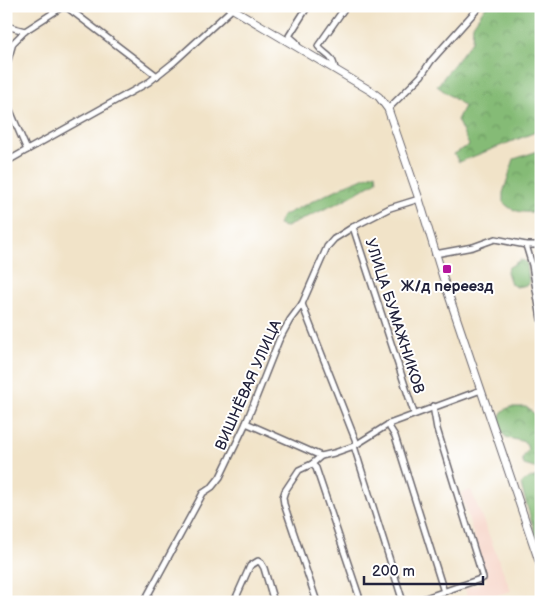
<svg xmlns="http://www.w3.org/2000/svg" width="547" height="608" font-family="'Balsamiq Sans',sans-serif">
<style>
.built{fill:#f6d2c4}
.forest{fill:url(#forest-crowns);stroke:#546e58}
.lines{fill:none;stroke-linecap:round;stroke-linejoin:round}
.minor-casing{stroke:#6a666c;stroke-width:8}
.secondary-casing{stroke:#6a666c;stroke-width:9}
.minor{stroke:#fff;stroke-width:5}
.secondary{stroke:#fff;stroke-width:7}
.poi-dot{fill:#b5179e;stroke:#fff;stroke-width:2}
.labels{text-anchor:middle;stroke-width:4;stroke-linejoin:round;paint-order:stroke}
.poi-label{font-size:15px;font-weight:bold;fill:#22223b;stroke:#fff}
.street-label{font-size:15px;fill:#22223b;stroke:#fff}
</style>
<defs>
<pattern id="forest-crowns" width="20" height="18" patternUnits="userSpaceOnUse" patternTransform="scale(1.25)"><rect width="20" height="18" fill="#85bb76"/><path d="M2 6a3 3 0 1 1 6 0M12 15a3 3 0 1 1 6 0" fill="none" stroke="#6c9862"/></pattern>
</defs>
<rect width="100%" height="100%" fill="#fff"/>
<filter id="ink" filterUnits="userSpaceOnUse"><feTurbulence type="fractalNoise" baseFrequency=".02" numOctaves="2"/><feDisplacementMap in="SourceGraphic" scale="10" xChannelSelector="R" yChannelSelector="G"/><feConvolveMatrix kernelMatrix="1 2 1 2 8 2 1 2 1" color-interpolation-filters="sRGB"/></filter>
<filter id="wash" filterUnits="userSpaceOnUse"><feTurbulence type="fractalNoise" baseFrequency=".0096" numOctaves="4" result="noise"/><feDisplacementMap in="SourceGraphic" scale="20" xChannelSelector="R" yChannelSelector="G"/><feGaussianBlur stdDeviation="1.12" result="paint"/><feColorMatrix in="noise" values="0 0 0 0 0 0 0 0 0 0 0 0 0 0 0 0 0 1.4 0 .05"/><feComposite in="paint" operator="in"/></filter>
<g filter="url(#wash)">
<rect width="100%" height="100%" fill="#f1e3c8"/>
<polygon class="built" points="471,490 511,591 478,601 467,597 465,588 487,581 461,493"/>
<g class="forest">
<polygon points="486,6 541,6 541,130 459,162 454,154 469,145 457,120 464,106 437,86 472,41 473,25"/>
<path d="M541,150v51l-4,1 -4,10c-12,1 -22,-1 -30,-10v-9l11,-34z"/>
<polygon points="376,173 377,181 344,200 286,227 278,225 282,216 348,184"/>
<polygon points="520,260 525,261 527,264 529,282 527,285 516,287 511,284 507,272 508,268"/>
<path d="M511,407h15l15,12v135l-20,-69 3,-4 15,-6 -1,-6 -14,-4 -2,-6 6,-9 -2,-7c-7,-4 -14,-3 -20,-6 -7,-4 -9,-21 -3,-26 2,-2 5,-3 8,-4z"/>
</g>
</g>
<g filter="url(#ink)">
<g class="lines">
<defs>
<g id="minor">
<polyline points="6,26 25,31"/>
<polyline points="298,47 296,42 289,36 308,6"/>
<polyline points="6,67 13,43 25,31 62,7 68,8 157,76"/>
<path d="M335,69c-3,-16 -10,-13 -17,-23l28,-40"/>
<polyline points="6,101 27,150 149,82 174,62 232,9"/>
<polyline points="388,109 421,76 431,61 480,6"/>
<polyline points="6,162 27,150"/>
<polyline points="353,227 414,413"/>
<polyline points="526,245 532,265 541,319"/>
<polyline points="435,254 473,247 495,239 526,245 541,245"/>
<polyline points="302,304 357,444"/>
<polyline points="246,423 321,456"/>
<polyline points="389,424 390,428 395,436 444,592"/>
<polyline points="354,446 403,602"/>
<polyline points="312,464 316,468 361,602"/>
<polyline points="144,602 203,493 212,487 220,477 246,423 279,340 290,320 302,304 327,247 334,239 353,227 390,208 419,199"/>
<polyline points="234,602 250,566 258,561 261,563 264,568 274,602"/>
<polyline points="317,602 284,504 283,497 285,491 299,470 312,464 321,456 334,453 354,446 389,424 481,390"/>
<polyline points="414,602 483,578 437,429 433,406"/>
</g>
<polyline id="secondary" points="228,6 371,91 379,97 388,109 419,199 446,287 541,567"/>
</defs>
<use href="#minor" class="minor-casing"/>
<use href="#secondary" class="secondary-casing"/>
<use href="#minor" class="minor"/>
<use href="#secondary" class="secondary"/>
</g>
</g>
<rect class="poi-dot" x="442" y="264" width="10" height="10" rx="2.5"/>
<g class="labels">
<g class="poi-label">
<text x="447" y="291">Ж/д переезд</text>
</g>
<g class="street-label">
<text transform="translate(395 316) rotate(72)" y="5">УЛИЦА БУМАЖНИКОВ</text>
<text transform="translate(248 385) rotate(-66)" y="5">ВИШНЁВАЯ УЛИЦА</text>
</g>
</g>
<rect width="547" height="608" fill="none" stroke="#fff" stroke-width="25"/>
<path d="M364 576v8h119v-8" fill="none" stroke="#22223b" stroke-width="2.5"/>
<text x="372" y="576" font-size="15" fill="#22223b" stroke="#ffffff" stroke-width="4" paint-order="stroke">200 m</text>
</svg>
